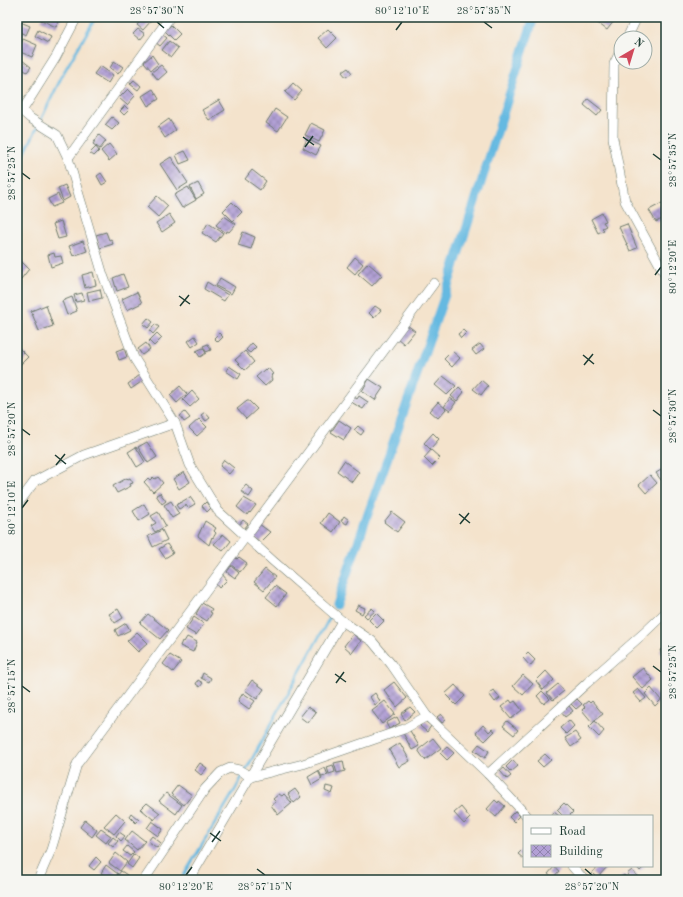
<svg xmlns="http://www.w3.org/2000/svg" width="683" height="897" font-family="'Old Standard TT',serif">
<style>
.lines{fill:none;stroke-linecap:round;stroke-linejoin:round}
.stream{stroke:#65b9e1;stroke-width:2.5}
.canal{stroke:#65b9e1;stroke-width:9}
.building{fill:url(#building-cross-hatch)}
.street-casing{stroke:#6a7769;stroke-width:10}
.street{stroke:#fff;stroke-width:9}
.ticks{fill:none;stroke:#1f3d34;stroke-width:1.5}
.neatline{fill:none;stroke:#1f3d34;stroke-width:1.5}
.ticks-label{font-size:10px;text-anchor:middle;fill:#1f3d34}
</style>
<defs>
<pattern id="building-cross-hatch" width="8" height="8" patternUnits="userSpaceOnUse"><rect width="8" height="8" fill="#b2a0d5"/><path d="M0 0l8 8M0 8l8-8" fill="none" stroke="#9084ae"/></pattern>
</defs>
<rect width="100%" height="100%" fill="#f6f6f2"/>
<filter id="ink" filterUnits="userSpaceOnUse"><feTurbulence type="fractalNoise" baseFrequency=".025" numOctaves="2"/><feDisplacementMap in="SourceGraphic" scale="8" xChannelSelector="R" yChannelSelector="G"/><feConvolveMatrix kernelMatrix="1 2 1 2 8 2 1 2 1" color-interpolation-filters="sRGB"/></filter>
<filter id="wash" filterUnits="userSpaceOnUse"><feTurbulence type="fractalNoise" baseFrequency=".012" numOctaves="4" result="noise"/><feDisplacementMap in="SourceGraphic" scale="16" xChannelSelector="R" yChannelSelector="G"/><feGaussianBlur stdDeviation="0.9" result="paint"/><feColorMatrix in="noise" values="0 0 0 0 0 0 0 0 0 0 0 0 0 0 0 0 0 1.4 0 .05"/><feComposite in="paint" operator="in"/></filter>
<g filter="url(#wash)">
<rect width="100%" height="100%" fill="#f4e3cc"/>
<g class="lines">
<g class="stream">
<polyline points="17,165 21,161 64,72 96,17"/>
<polyline points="181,880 235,790 331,615"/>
</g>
<polyline class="canal" points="336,605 448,286 534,17"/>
</g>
<g id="blocks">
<g class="building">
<polygon points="43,17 60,17 61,18 56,27 41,20"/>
<polygon points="144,17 146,17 151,21 143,30 137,25"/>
<polygon points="597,17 617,17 607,30 595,21"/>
<polygon points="18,21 30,26 26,35 17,31"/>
<polygon points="171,25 180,34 174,40 165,31"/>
<polygon points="138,29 145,34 140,40 133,34"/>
<polygon points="328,29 337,38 327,48 318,38"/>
<polygon points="38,30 51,37 48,43 35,36"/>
<polygon points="162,34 167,38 160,46 155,42"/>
<polygon points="23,39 37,45 32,57 18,51"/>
<polygon points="169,41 178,48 171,57 162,50"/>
<polygon points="152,55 158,64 151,70 144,62"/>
<polygon points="22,60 31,67 27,72 18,66"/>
<polygon points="114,61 123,67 118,74 110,68"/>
<polygon points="161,65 167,72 158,80 152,72"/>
<polygon points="100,66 113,75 108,83 94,74"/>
<polygon points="348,68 352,73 346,77 342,72"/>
<polygon points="17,73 21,76 19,80 17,79"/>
<polygon points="134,80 141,86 138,90 130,84"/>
<polygon points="293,83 302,91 294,100 285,92"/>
<polygon points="128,89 135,96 127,105 119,98"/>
<polygon points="153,89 159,99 148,106 142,96"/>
<polygon points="588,99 602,110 597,116 584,105"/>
<polygon points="219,100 225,110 209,120 202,110"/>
<polygon points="125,106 129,110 124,115 120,111"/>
<polygon points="275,109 287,117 278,131 266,123"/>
<polygon points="112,117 119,123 112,130 105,125"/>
<polygon points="169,119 176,130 165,138 158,127"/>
<polygon points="311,123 325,130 319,142 305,135"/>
<polygon points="99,135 106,141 100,149 93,144"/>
<polygon points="307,139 321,146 316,155 303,148"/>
<polygon points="109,144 117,154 109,161 101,151"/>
<polygon points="96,147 99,151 94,156 90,153"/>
<polygon points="185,151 190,160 180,164 176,155"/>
<polygon points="171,157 188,183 177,190 160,164"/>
<polygon points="252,170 266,181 260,190 245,179"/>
<polygon points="101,173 107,182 102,185 97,176"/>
<polygon points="198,183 204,194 196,199 190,187"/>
<polygon points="65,185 70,197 63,201 58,188"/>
<polygon points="188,187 196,200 182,208 174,195"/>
<polygon points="58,194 62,203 52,207 48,199"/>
<polygon points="157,196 168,206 158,217 147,207"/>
<polygon points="232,202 242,212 233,221 223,211"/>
<polygon points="664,202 666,206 666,217 656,222 649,210"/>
<polygon points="602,213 606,221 603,222 606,226 602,228 604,230 598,233 591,219"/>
<polygon points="169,214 175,223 162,232 156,223"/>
<polygon points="224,216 236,224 229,232 227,231 226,233 216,225"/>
<polygon points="61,221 66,237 58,239 53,224"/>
<polygon points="208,223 223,233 216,242 202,233"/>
<polygon points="627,224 637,248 630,251 619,227"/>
<polygon points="106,232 109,240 111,239 113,244 100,248 96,235"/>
<polygon points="243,232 255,237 251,249 238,245"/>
<polygon points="83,241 87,251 73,256 69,246"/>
<polygon points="54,253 55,257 61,256 63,263 51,267 48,255"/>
<polygon points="355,257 363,264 355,274 347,267"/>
<polygon points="19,259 29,269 21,279 17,276 17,261"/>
<polygon points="368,263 382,275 372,286 358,274"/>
<polygon points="93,272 96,285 85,288 82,275"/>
<polygon points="123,274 128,287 117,291 113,278"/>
<polygon points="220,278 235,287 231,294 216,286"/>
<polygon points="207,282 228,295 224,301 204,289"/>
<polygon points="100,289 102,298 89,301 87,292"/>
<polygon points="137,292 142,303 127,310 122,299"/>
<polygon points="82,293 84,300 76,302 74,295"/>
<polygon points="72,297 77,311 67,315 62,301"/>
<polygon points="46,305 53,326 39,331 31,311"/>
<polygon points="375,306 381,310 374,318 369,313"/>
<polygon points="148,318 153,322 148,328 143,324"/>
<polygon points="155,324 159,327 153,334 150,331"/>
<polygon points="407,325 415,331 404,344 397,338"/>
<polygon points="463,330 466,333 461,338 458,334"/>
<polygon points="157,333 162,338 154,346 149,341"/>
<polygon points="219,333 223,337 218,342 214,338"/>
<polygon points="195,336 199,342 192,347 188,341"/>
<polygon points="146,343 150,349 142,355 138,349"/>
<polygon points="252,343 256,347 250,353 246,350"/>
<polygon points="208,344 211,350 206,352 203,346"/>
<polygon points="480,344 484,349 476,355 472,350"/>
<polygon points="19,348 28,357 17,368 17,350"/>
<polygon points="124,348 127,357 119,360 116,351"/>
<polygon points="203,348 206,353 200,357 196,351"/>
<polygon points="245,351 254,362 245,370 235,360"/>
<polygon points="452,351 460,358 452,367 444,359"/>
<polygon points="229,366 241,374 238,379 226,371"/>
<polygon points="268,368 273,374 271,375 272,376 271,378 272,380 265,386 256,377 265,369 266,370"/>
<polygon points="140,375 144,380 131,389 128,384"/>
<polygon points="443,376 456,386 447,395 435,385"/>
<polygon points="369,379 383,388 375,400 362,391"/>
<polygon points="481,380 488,386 481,395 473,389"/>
<polygon points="180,386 187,394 177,403 170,395"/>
<polygon points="459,387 464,392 457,401 451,396"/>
<polygon points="192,391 199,399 190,407 183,400"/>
<polygon points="359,396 368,402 363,409 351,402 354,397 357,399"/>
<polygon points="450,398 456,402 450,411 444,407"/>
<polygon points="247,401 249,401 257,409 246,419 237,409"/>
<polygon points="438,402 446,409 438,418 430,411"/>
<polygon points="185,412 190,418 184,422 180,416"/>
<polygon points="205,412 210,418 206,421 201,415"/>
<polygon points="199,419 207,427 197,436 189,428"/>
<polygon points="339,420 351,428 344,440 331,432"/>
<polygon points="358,426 364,431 361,435 354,430"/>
<polygon points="433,433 439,439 430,449 424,443"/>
<polygon points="147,442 157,457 148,463 138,447"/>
<polygon points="136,447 145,462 137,467 128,452"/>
<polygon points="431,450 440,458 432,466 424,458"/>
<polygon points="224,460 234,468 229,474 220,466"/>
<polygon points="344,461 359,472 352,482 337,471"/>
<polygon points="661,470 666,476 661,480 656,473"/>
<polygon points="184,472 190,482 179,489 173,479"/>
<polygon points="650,475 657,483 646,493 639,485"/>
<polygon points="153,477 155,479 158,477 163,483 153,492 144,482 148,478 150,480"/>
<polygon points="127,478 128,479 130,478 133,483 130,484 131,486 117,493 113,486"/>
<polygon points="246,485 253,491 249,497 241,491"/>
<polygon points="160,493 166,501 162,504 156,495"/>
<polygon points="190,497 195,504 188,508 186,505 179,509 176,505"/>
<polygon points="244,498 256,505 250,513 249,512 247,515 237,507"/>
<polygon points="171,501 179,514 172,518 164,505"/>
<polygon points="206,502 211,508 207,512 202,506"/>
<polygon points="144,504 150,514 139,521 133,511"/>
<polygon points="158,512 166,526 155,532 151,526 156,523 151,516"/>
<polygon points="392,512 405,522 397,532 384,522"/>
<polygon points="328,513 340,522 333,532 321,523"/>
<polygon points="344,516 349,520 347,524 341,521"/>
<polygon points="243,520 248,524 244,529 239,525"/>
<polygon points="205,521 216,528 214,531 216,533 213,538 212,537 209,545 198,536"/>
<polygon points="259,524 270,532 260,542 251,535"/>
<polygon points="162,530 167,540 153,547 148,536"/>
<polygon points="223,534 231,541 223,551 214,544"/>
<polygon points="167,544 173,553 165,558 159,549"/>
<polygon points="235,557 237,559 239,557 247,563 240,572 230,564"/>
<polygon points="231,566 239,573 235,578 227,572"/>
<polygon points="265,569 275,577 264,590 254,582"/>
<polygon points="222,574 227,580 219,588 214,582"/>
<polygon points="275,586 286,594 277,606 266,597"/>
<polygon points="202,603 212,609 210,612 212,613 207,621 196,614"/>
<polygon points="358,605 365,608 362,614 355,610"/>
<polygon points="372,608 375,611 367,618 364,615"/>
<polygon points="118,609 123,618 115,623 109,614"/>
<polygon points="376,613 384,621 377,628 369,620"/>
<polygon points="148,614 168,630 160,639 140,623"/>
<polygon points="194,617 204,624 196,635 186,629"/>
<polygon points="126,623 130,630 118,636 115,630"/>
<polygon points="137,632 148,643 138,652 127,641"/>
<polygon points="353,634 361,641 352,653 344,646"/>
<polygon points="187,637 197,642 193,652 180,646 182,641 184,642"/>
<polygon points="666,648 666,667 660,650"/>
<polygon points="528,653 535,660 530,666 523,658"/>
<polygon points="170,655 181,662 173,672 163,664"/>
<polygon points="643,668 653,680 643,689 632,677"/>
<polygon points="546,671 554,680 543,690 536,681"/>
<polygon points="203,673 211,678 209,682 201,678"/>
<polygon points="523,675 533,684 523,695 513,686"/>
<polygon points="198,680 203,683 200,687 196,684"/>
<polygon points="252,680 264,689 257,699 245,690"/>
<polygon points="394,682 407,698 397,707 384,690"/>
<polygon points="558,684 564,691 553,700 547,693"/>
<polygon points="455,685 465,696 456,705 445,694"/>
<polygon points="651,688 661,700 655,706 645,694"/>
<polygon points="638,689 646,698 641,702 633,693"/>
<polygon points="494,690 500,698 495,702 489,694"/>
<polygon points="542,691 550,699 544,704 537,696"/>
<polygon points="243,693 255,701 249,709 238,701"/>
<polygon points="375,693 380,701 375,705 370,697"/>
<polygon points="577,699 582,704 576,709 571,704"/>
<polygon points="510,700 512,703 515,701 522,710 511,719 501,707"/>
<polygon points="385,701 395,714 382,724 372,711"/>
<polygon points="588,701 590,703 592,701 603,714 592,722 582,710 585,707 583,705"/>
<polygon points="569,706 573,711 565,717 561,712"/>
<polygon points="308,707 316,712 308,723 300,717"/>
<polygon points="410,707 415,712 405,720 401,714"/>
<polygon points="441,714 446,720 442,723 437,717"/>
<polygon points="397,717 400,723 389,729 386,723"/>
<polygon points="569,720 574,726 566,734 560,728"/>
<polygon points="425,721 431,726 427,732 420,726"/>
<polygon points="507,721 518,730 514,735 503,726"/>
<polygon points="595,721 604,731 599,737 589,727"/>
<polygon points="483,725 489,732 492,729 495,731 485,741 476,733"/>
<polygon points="409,729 419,746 412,750 403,733"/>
<polygon points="575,732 581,740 571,747 565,738"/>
<polygon points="433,738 441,748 425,760 418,750"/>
<polygon points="400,743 410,761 399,767 389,750"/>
<polygon points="479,744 489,751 485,758 474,750"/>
<polygon points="447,747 454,753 447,760 440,753"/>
<polygon points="545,754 551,760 543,767 537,761"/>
<polygon points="513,760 518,766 511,772 506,767"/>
<polygon points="343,761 345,771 337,773 334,763"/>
<polygon points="200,763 207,768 201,775 195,770"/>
<polygon points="333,765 335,772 329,774 327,767"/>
<polygon points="325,768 328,775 322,777 319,771"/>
<polygon points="504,768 511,776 507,779 500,771"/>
<polygon points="318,771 322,779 312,785 308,777"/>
<polygon points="178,785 192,795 184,805 171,794"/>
<polygon points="326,786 334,788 332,794 325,791"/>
<polygon points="295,789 301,797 294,803 288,794"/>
<polygon points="166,793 182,805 176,814 159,801"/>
<polygon points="279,794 282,796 284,794 292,803 278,815 271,805 276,802 273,799"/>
<polygon points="495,800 498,803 499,801 505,806 496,817 487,809"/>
<polygon points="147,803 160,813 154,820 141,809"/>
<polygon points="564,803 573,812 569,816 563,816 557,810"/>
<polygon points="461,807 470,818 464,824 454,813"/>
<polygon points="515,811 520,816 514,822 509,817"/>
<polygon points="554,812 559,816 551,816"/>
<polygon points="116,813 125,821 114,834 104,826"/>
<polygon points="131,813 139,820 136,823 129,816"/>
<polygon points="85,820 97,830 92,837 80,827"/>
<polygon points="152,821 163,829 158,836 147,828"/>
<polygon points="101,829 111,836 106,843 96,835"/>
<polygon points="132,831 145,841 137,850 125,840"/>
<polygon points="119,832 125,836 121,841 116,836"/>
<polygon points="152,836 161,843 157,848 148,841"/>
<polygon points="113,837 118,841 113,847 108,843"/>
<polygon points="127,846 134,852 130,856 123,851"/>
<polygon points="524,848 524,859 518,854"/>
<polygon points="116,853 127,862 120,871 109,863"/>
<polygon points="134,854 139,858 132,868 127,864"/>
<polygon points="96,857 101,862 94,870 89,866"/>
<polygon points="106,865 118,874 113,880 111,880 101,873"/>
<polygon points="598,866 608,866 597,878 592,873"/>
<polygon points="636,866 645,866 640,871"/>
<polygon points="554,867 559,871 553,878 548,874"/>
<polygon points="632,870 638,877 634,880 632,880 627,874"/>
<polygon points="121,871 127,875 123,880 114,880"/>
<polygon points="624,875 629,880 618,880"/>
</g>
</g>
</g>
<g filter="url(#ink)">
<use href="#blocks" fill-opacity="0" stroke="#6a7769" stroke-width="1"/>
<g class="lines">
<defs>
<g id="street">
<polyline points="77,17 56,57 22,111 30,118 57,135 68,158 103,275 134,358 175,423 190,465 218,511 273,561 342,621 372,641 391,664 427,716 488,774 527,816"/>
<polyline points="627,38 637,17"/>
<polyline points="621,50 614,64 613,138 625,201 666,276"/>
<polyline points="68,158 170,17"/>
<polyline points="17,505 35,481 84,455 175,423"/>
<polyline points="488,774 587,683 644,633 666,612"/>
<polyline points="572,866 584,880"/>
<polyline points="38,880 51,850 77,764 434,283"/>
<polyline points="144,880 205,789 221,772 230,768 239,770 251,777 303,764 404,729 427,716"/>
<polyline points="189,880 342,621"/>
</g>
</defs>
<use href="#street" class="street-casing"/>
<use href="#street" class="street"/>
</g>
</g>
<path class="ticks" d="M157,22l7,6M484,22l8,6M396,30l6,-8M303,137l11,8M305,147l8,-11M653,154l8,6M22,173l8,6M655,275l6,-8M179,296l11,8M180,306l9,-11M583,355l11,9M584,365l9,-11M653,410l8,6M22,429l8,6M55,455l11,9M56,465l9,-11M22,508l6,-8M459,514l11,9M460,524l9,-11M653,666l8,6M335,674l11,8M336,683l8,-11M22,686l8,6M210,833l11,8M212,842l8,-11M257,869l8,6M585,869l7,6M186,875l6,-8"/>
<rect width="683" height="897" fill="none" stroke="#f6f6f2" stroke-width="44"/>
<rect x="523" y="815" width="130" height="52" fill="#f6f6f2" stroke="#a0aca6"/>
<rect x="531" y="828" width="20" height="6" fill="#ffffff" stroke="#a0aca6"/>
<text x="559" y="835" font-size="12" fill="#1f3d34">Road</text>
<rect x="531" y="845" width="20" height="12" fill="url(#building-cross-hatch)" stroke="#a0aca6"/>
<text x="559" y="855" font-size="12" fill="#1f3d34">Building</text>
<g transform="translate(633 50) rotate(38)"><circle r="19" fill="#f6f6f2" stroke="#a0aca6"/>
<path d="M0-3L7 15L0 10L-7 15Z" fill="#d1495b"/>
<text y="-6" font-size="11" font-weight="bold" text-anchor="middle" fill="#1f3d34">N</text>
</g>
<rect x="22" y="22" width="639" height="853" class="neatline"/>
<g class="ticks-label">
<text x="157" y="14">28°57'30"N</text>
<text x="402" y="14">80°12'10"E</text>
<text x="484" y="14">28°57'35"N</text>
<text transform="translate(672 160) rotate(-90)" y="4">28°57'35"N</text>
<text transform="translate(11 173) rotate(-90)" y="4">28°57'25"N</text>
<text transform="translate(672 267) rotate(-90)" y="4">80°12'20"E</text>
<text transform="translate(672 416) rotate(-90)" y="4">28°57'30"N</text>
<text transform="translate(11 429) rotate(-90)" y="4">28°57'20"N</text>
<text transform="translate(11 508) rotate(-90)" y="4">80°12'10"E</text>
<text transform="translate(672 672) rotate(-90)" y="4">28°57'25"N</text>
<text transform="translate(11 686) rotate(-90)" y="4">28°57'15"N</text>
<text x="186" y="890">80°12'20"E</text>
<text x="265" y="890">28°57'15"N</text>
<text x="592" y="890">28°57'20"N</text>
</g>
</svg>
